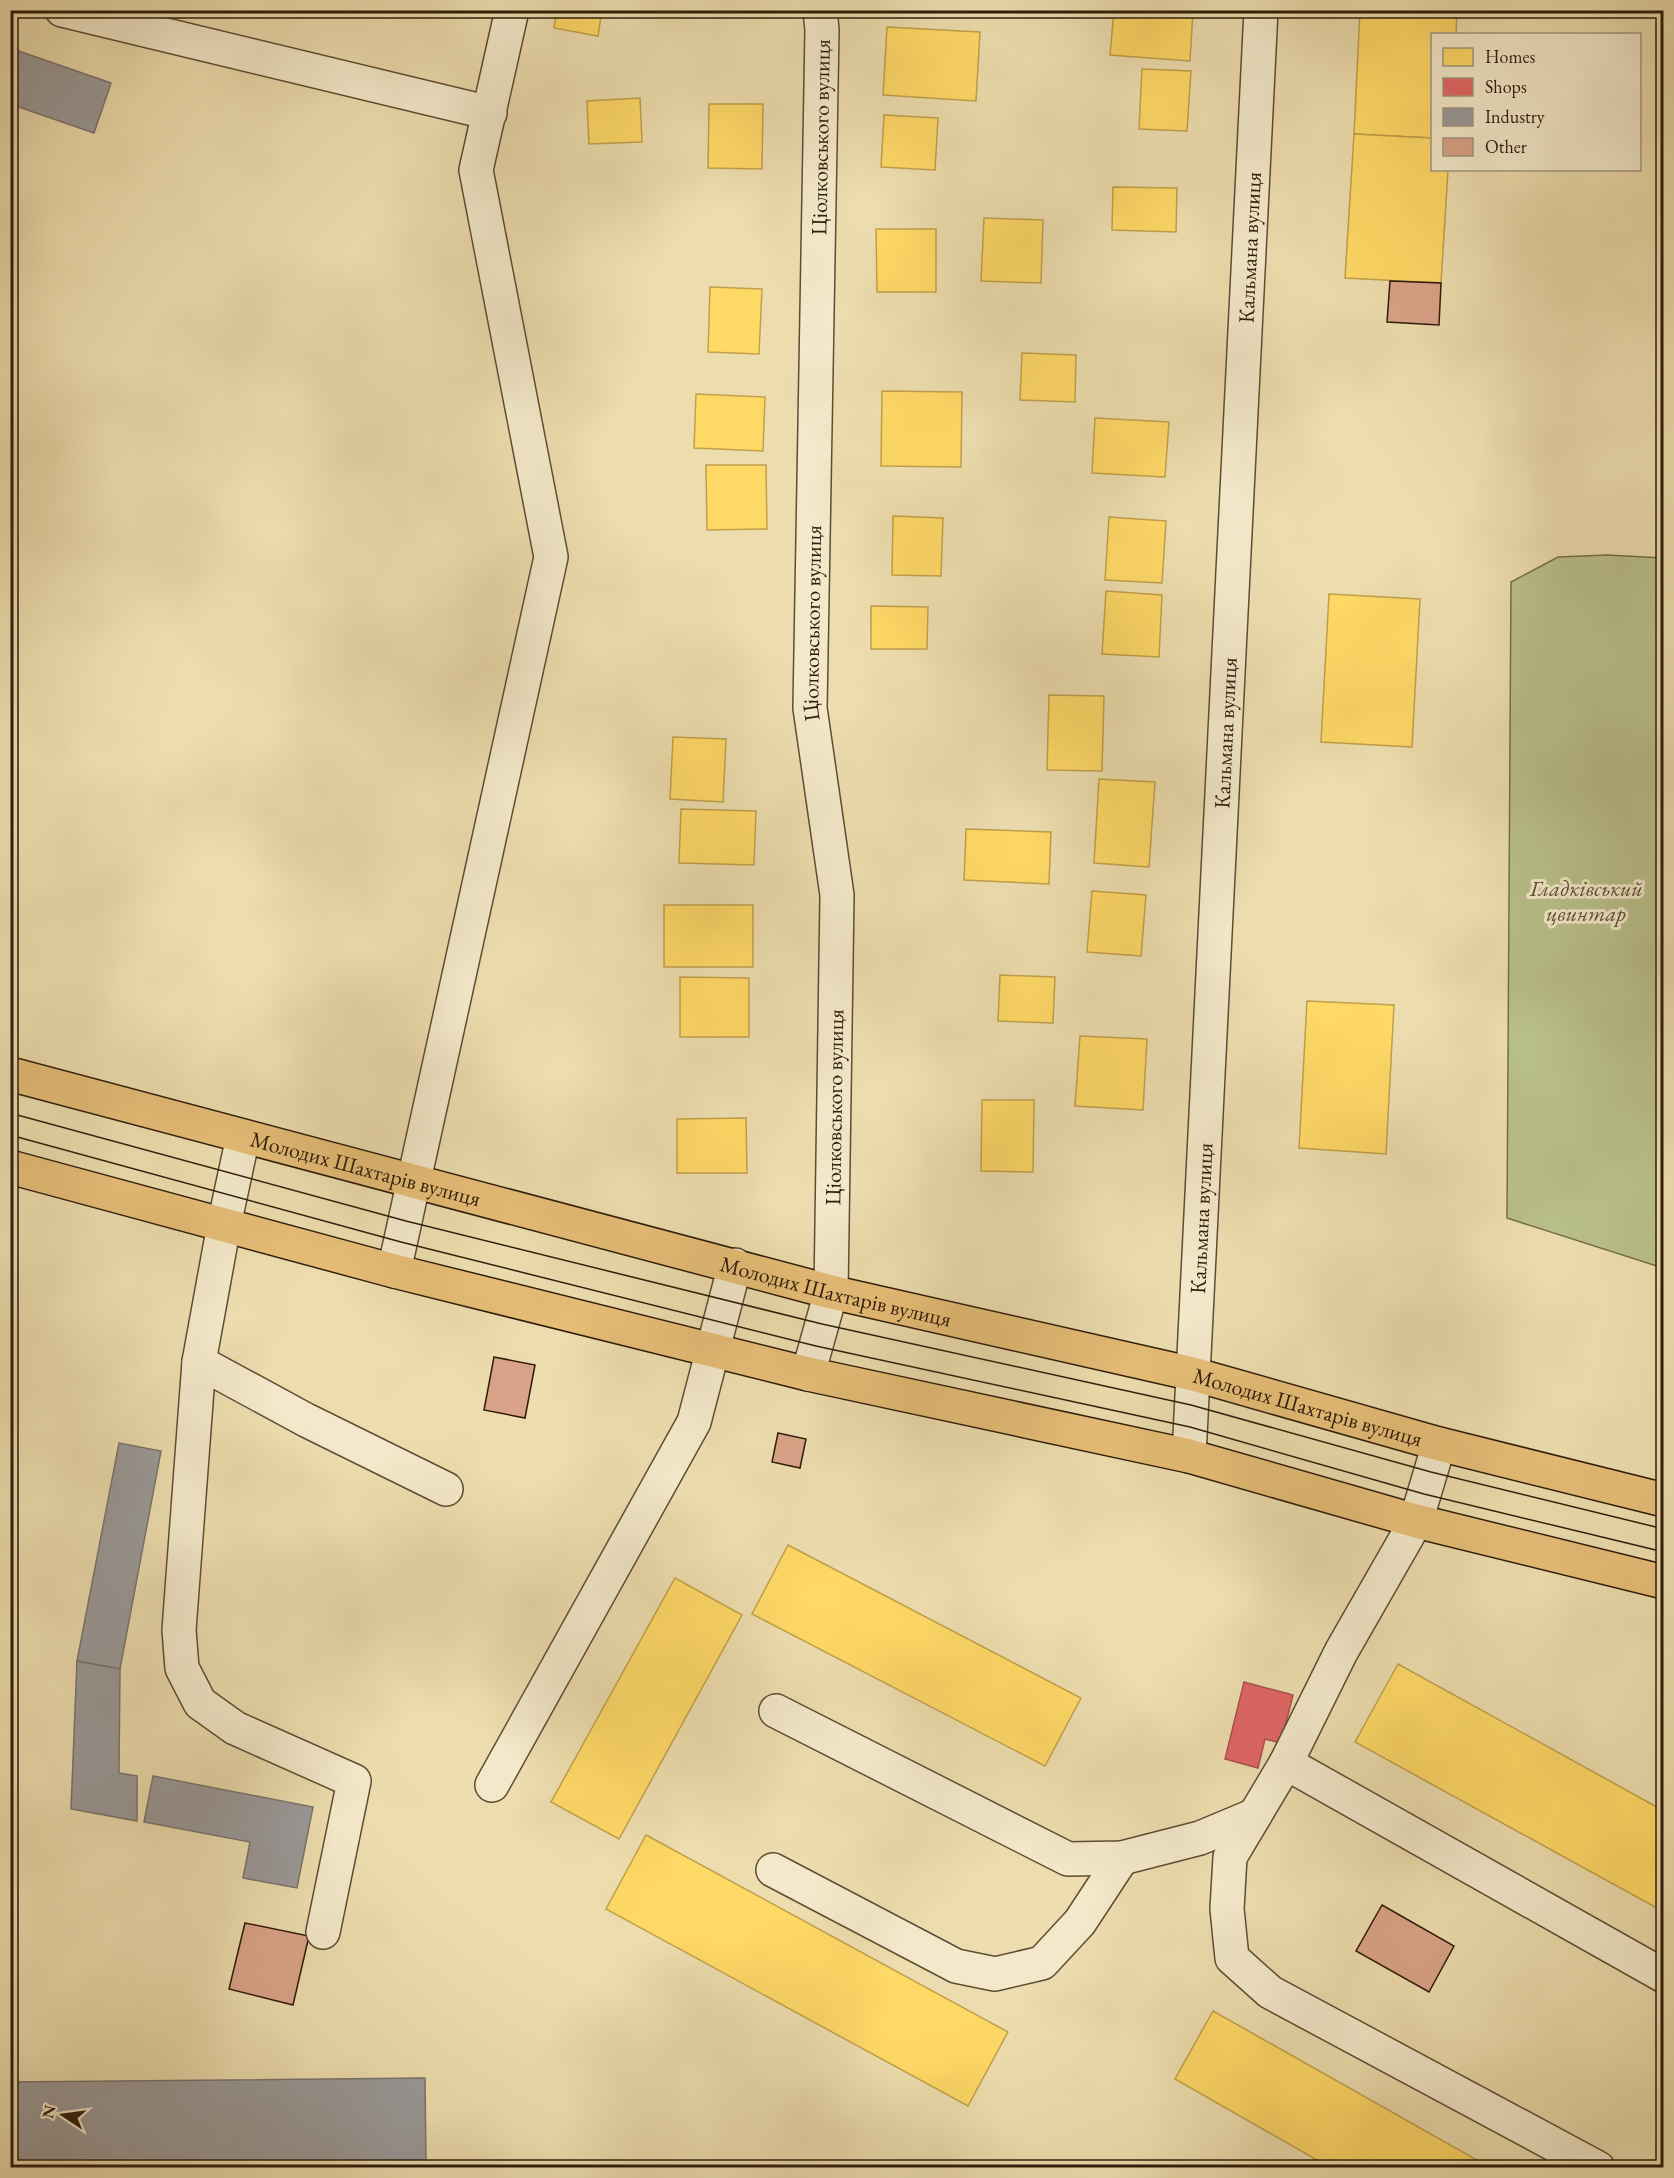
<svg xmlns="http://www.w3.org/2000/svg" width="1674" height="2178" font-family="'EB Garamond',serif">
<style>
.green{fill:#b9c08a;stroke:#746e4a;stroke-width:1.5}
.homes{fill:#ffd966;stroke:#c0a04b;stroke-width:1.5}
.shops{fill:#e06666;stroke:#ab504b;stroke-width:1.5}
.industry{fill:#999;stroke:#79746e;stroke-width:1.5}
.building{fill:#d9a389;stroke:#2e1c0b;stroke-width:1.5}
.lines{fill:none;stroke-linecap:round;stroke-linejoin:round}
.minor-casing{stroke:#5e4c34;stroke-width:36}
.major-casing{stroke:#2e1c0b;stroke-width:36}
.minor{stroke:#f3e9ca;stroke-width:33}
.major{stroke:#e6be77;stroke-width:33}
.tram{stroke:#2e1c0b;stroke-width:1.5}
.labels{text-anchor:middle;stroke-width:6;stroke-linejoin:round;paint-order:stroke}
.street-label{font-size:22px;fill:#2e1c0b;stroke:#f3e9ca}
.park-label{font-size:22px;font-style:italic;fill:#584d31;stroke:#f3e9ca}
</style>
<rect width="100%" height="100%" fill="#edddae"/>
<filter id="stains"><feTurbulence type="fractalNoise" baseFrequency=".00333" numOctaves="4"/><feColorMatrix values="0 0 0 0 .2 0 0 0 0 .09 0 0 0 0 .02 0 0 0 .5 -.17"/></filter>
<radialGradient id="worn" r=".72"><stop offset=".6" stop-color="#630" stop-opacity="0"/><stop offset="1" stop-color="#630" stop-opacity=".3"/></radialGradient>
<polygon class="green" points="1607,555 1663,558 1663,1268 1507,1218 1511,582 1558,557"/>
<g class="homes">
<polygon points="557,10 602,10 598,36 554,28"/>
<polygon points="1114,10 1193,10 1190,61 1110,55"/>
<polygon points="1360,10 1457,10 1456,34 1432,34 1432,138 1354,134"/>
<polygon points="887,27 980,32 976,101 883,95"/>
<polygon points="1142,69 1191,71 1187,131 1139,129"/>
<polygon points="640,98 642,142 589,144 587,101"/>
<polygon points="709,104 763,104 762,169 708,168"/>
<polygon points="884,115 938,118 935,170 881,167"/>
<polygon points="1354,134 1432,138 1432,170 1448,170 1441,283 1345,278"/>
<polygon points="1113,187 1177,188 1176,232 1112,230"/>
<polygon points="984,218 1043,220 1041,283 981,281"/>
<polygon points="876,229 936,229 936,292 877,292"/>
<polygon points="710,287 762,289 759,354 708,352"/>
<polygon points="1022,353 1076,355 1075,402 1020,400"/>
<polygon points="882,391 962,392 961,467 881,466"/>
<polygon points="696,394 765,397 763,451 694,448"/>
<polygon points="1095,418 1169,422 1165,477 1092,473"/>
<polygon points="706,465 766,465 767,529 707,530"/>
<polygon points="893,516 943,518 941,576 892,575"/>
<polygon points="1109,517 1166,521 1162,583 1105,580"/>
<polygon points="1106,591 1162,595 1159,657 1102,654"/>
<polygon points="1329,594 1420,599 1412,747 1321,742"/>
<polygon points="871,606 928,607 927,649 871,649"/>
<polygon points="1049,695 1104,696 1102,771 1047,770"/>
<polygon points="673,737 726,739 723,802 670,799"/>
<polygon points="1099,779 1155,782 1149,867 1094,863"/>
<polygon points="681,809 756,811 754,865 679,863"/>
<polygon points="966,829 1051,832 1049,884 964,880"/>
<polygon points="1092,891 1146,895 1141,956 1087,952"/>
<rect x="664" y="905" width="89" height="62"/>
<polygon points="1000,975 1055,977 1053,1023 998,1021"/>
<polygon points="680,977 749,978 749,1037 680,1037"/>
<polygon points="1307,1001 1394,1005 1386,1154 1299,1148"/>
<polygon points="1080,1036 1147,1039 1143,1110 1075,1106"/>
<polygon points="982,1100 1034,1100 1033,1172 981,1171"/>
<polygon points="746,1118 747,1173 677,1173 677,1119"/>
<polygon points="788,1545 1081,1698 1045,1766 752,1614"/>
<polygon points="675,1578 742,1615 619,1839 551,1802"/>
<polygon points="1398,1664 1664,1811 1664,1912 1355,1742"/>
<polygon points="646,1835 1008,2032 968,2106 606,1909"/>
<polygon points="1213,2011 1491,2168 1331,2168 1175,2079"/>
</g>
<polygon class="shops" points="1244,1682 1293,1695 1281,1743 1265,1739 1258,1768 1225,1759"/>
<g class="industry">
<polygon points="10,48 111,83 94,133 10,104"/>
<polygon points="119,1443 161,1451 120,1669 77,1661"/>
<polygon points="77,1661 120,1669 119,1773 137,1776 137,1821 71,1809"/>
<polygon points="153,1776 313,1807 297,1888 243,1878 250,1842 144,1822"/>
<polygon points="425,2078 426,2160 10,2165 10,2082"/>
</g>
<g class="building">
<polygon points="1390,281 1441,283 1439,325 1387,322"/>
<polygon points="494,1357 535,1365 525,1418 484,1410"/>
<polygon points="778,1433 806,1439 800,1468 772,1462"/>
<polygon points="1382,1905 1454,1946 1429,1992 1356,1951"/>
<polygon points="245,1923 309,1936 293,2005 229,1989"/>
</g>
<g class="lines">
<defs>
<g id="minor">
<polyline points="62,10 490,113"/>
<polyline points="243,1137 224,1225 199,1362 306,1420 446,1489"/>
<polyline points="394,1271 551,557 476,170 512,10"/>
<polyline points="199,1362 179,1630 182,1668 200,1703 235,1728 354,1781 323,1932"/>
<path id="s1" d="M808,1374l23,-82 6,-397 -27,-187 12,-678 -2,-20"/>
<path id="s2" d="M1189,1456l72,-1446"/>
<polyline points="776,1711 1068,1859 1122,1858 1200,1838 1255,1815"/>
<polyline points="1286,1763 1341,1652 1416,1521 1439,1444"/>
<polyline points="492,1785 694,1422 735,1265"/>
<polyline points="773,1870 956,1966 995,1974 1042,1963 1080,1922 1122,1858"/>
<polyline points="1598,2168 1270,1992 1232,1958 1227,1909 1230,1857 1286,1763 1664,1976"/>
</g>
<g id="major">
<path id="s3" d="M10,1074l821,218 362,82 246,70 225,56"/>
<polyline points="10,1167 394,1271 808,1374 1189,1456 1416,1521 1664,1582"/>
</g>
</defs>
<use href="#minor" class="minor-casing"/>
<use href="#major" class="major-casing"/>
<use href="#minor" class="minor"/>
<use href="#major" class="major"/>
<g class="tram">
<polyline points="10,1113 406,1221 822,1324 1191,1405 1431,1472 1664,1529"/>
<polyline points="10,1135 401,1242 816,1346 1190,1427 1424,1494 1664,1552"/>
</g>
</g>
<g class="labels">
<g class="street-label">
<text dy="8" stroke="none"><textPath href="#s1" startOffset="1242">Ціолковського вулиця</textPath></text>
<text dy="8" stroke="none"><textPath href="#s2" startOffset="1210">Кальмана вулиця</textPath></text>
<text dy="8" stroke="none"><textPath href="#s1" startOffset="756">Ціолковського вулиця</textPath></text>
<text dy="8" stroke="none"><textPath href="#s2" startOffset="724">Кальмана вулиця</textPath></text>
<text dy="8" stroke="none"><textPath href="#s1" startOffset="270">Ціолковського вулиця</textPath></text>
<text dy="8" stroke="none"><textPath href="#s3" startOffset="368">Молодих Шахтарів вулиця</textPath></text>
<text dy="8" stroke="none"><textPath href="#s2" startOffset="238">Кальмана вулиця</textPath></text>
<text dy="8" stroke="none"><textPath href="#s3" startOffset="854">Молодих Шахтарів вулиця</textPath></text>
<text dy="8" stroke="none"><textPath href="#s3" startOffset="1340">Молодих Шахтарів вулиця</textPath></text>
</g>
<g class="park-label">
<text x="1586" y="896">Гладківський<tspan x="1586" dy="25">цвинтар</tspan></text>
</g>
</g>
<rect width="1674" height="2178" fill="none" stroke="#edddae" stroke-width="36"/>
<rect x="12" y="12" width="1650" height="2154" fill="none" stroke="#2e1c0b" stroke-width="3"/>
<rect x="18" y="18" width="1638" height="2142" fill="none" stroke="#2e1c0b" stroke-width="1.5"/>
<rect x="1431" y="33" width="210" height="138" fill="#f3e9ca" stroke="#a4977e" stroke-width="1.5"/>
<rect x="1443" y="48" width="30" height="18" fill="#ffd966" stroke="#a4977e" stroke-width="1.5"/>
<text x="1485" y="63" font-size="18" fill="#2e1c0b">Homes</text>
<rect x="1443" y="78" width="30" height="18" fill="#e06666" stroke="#a4977e" stroke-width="1.5"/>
<text x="1485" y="93" font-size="18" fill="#2e1c0b">Shops</text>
<rect x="1443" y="108" width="30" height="18" fill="#999999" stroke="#a4977e" stroke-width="1.5"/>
<text x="1485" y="123" font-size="18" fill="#2e1c0b">Industry</text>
<rect x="1443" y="138" width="30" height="18" fill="#d9a389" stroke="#a4977e" stroke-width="1.5"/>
<text x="1485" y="153" font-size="18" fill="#2e1c0b">Other</text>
<g transform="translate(63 2115) rotate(283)" stroke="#f3e9ca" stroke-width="4.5" paint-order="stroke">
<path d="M0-4.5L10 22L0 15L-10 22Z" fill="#2e1c0b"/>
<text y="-9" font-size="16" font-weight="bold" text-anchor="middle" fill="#2e1c0b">N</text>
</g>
<rect width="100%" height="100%" filter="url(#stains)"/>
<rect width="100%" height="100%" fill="url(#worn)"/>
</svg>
